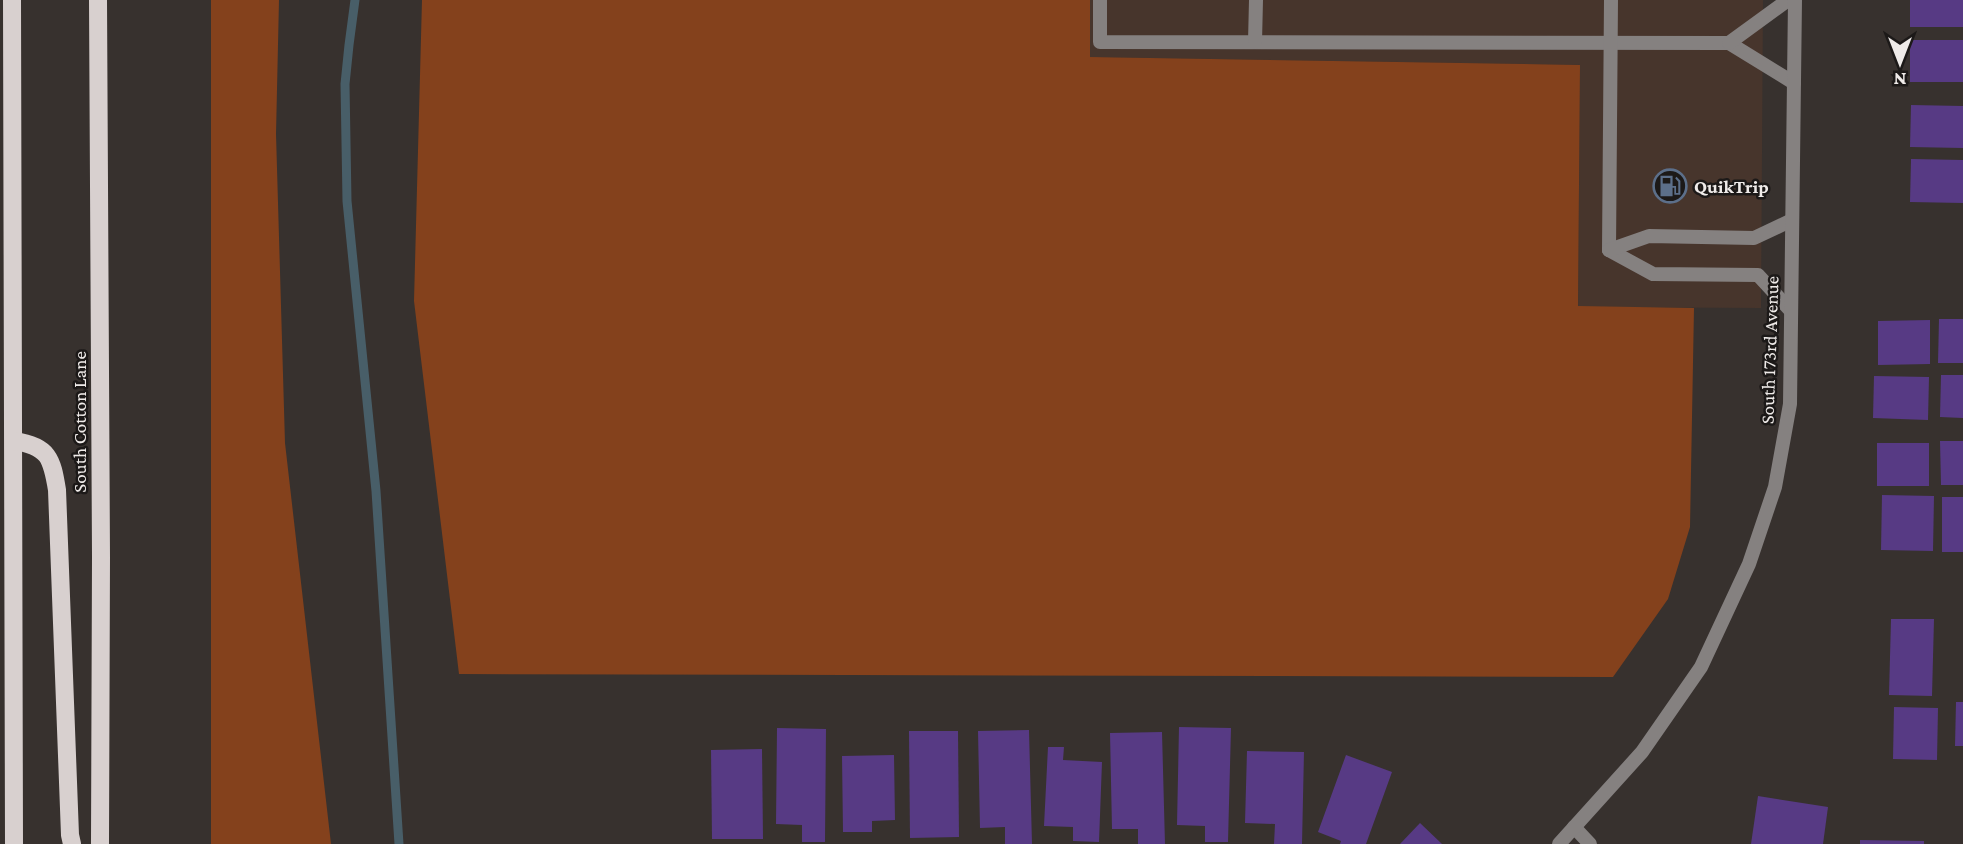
<svg xmlns="http://www.w3.org/2000/svg" width="1963" height="844" font-family="'Crimson Pro',serif">
<style>
.commercial{fill:#47352c}
.green{fill:#84411c}
.lines{fill:none;stroke-linecap:round;stroke-linejoin:round}
.stream{stroke:#485e68;stroke-width:9}
.building{fill:#573a84}
.service{stroke:#858180;stroke-width:14}
.minor{stroke:#858180;stroke-width:14}
.tertiary{stroke:#858180;stroke-width:14}
.primary{stroke:#d8d0cf;stroke-width:18}
.labels{text-anchor:middle;stroke-width:5;stroke-linejoin:round;paint-order:stroke}
.poi-label{font-size:19px;font-weight:bold;fill:#efebe9;stroke:#1c1918;text-anchor:start}
.street-label{font-size:19px;fill:#efebe9;stroke:#1c1918}
</style>
<rect width="100%" height="100%" fill="#37312e"/>
<polygon class="commercial" points="1090,0 1763,0 1761,308 1578,307 1580,65 1089,57"/>
<g class="green">
<polygon points="211,0 279,0 276,134 285,443 331,844 211,844"/>
<polygon points="422,0 1090,0 1090,57 1580,65 1578,306 1694,308 1690,527 1668,599 1613,677 459,674 414,301"/>
</g>
<g class="lines">
<polyline class="stream" points="355,0 349,45 345,84 347,201 376,491 399,844"/>
</g>
<g class="building">
<rect x="1910" y="0" width="53" height="27"/>
<rect x="1910" y="40" width="53" height="42"/>
<polygon points="1911,105 1963,106 1963,148 1910,147"/>
<polygon points="1911,159 1963,160 1963,203 1910,202"/>
<polygon points="1939,319 1963,319 1963,363 1938,363"/>
<polygon points="1930,320 1930,364 1878,365 1878,321"/>
<polygon points="1941,375 1963,375 1963,418 1940,417"/>
<polygon points="1874,376 1929,377 1928,420 1873,418"/>
<polygon points="1940,441 1963,441 1963,485 1941,485"/>
<rect x="1877" y="443" width="52" height="43"/>
<polygon points="1882,495 1934,496 1933,551 1881,550"/>
<rect x="1942" y="497" width="21" height="55"/>
<polygon points="1891,619 1934,619 1932,696 1889,695"/>
<polygon points="1956,702 1963,702 1963,746 1955,746"/>
<polygon points="1894,707 1938,708 1937,760 1893,759"/>
<polygon points="1179,727 1231,728 1228,842 1205,842 1205,826 1177,825"/>
<polygon points="777,728 826,729 825,842 802,842 802,825 776,824"/>
<polygon points="1029,730 1032,844 1005,844 1005,827 980,828 978,731"/>
<polygon points="909,731 958,731 959,837 910,838"/>
<polygon points="1162,732 1165,844 1138,844 1138,829 1112,829 1110,733"/>
<polygon points="1048,747 1064,747 1063,760 1102,762 1099,842 1073,841 1073,827 1044,826"/>
<polygon points="762,749 763,839 712,839 711,750"/>
<polygon points="1247,751 1304,752 1302,844 1274,844 1275,824 1245,823"/>
<polygon points="894,755 895,820 872,821 872,832 843,832 842,756"/>
<polygon points="1346,755 1392,772 1366,844 1340,844 1341,841 1318,832"/>
<polygon points="1758,796 1828,807 1823,844 1751,844"/>
<polygon points="1420,823 1442,844 1400,844"/>
<polygon points="1860,840 1924,841 1924,844 1860,844"/>
</g>
<g class="lines">
<g class="service">
<polyline points="1100,0 1100,42 1729,43 1794,83"/>
<polyline points="1255,42 1256,0"/>
<polyline points="1729,43 1788,0"/>
<polyline points="1609,250 1611,0"/>
<polyline points="1609,250 1653,274 1758,275 1791,311"/>
<polyline points="1609,250 1649,236 1754,238 1792,220"/>
</g>
<polyline class="minor" points="1574,827 1590,844"/>
<polyline class="tertiary" points="1559,844 1642,752 1701,667 1749,564 1775,487 1790,404 1795,0"/>
<g class="primary">
<polyline points="12,0 14,844"/>
<polyline points="98,0 101,557 100,844"/>
<path d="M14,441c35,5 38,18 43,49l13,345 2,9"/>
</g>
</g>
<defs>
<symbol id="fuel-ring" viewBox="-11 -11 22 22"><circle r="9.5" fill="#1c1918" stroke="#5c6f8a" stroke-width="1.5"/><path d="M-5.5-6h7V0h2V4h1.3V-2.5L3-4.5l.8-.8L6-3V5H2.5V1h-1V6h-7ZM-4.2-4.7v3.2H.2V-4.7Z" fill="#5c6f8a"/></symbol>
</defs>
<g fill-rule="evenodd">
<use href="#fuel-ring" x="1651" y="167" width="38" height="38"/>
</g>
<g class="labels">
<g class="poi-label">
<text x="1694" y="193">QuikTrip</text>
</g>
<g class="street-label">
<text transform="translate(1769 350) rotate(-88)" y="7">South 173rd Avenue</text>
<text transform="translate(79 422) rotate(-90)" y="7">South Cotton Lane</text>
</g>
</g>
<g transform="translate(1900 63) rotate(180)" stroke="#1c1918" stroke-width="5" paint-order="stroke">
<path d="M0-5L12 26L0 18L-12 26Z" fill="#efebe9"/>
<text y="-10" font-size="19" font-weight="bold" text-anchor="middle" fill="#efebe9">N</text>
</g>
</svg>
